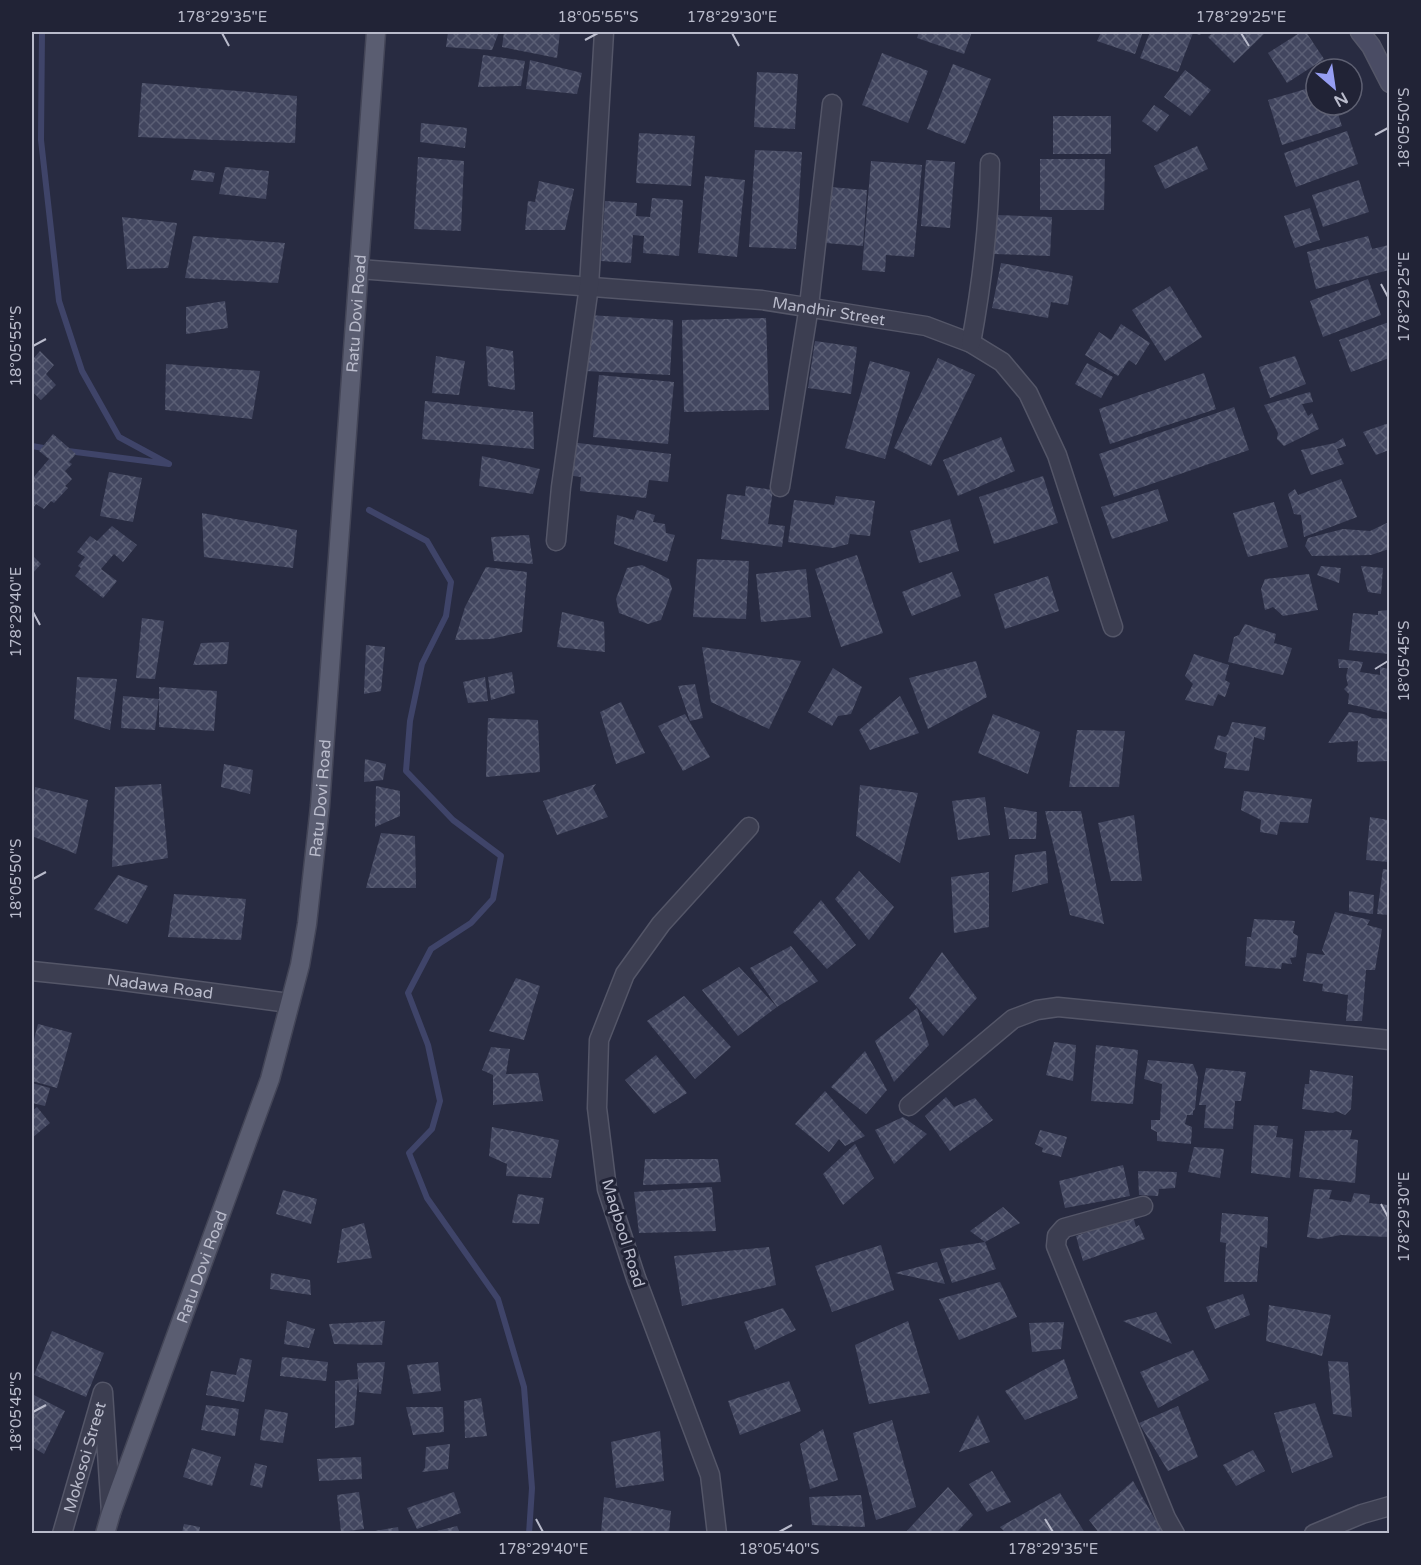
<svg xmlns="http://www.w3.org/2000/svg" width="1421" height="1565" font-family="'Varela Round',sans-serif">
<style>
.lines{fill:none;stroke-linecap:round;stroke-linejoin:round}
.stream{stroke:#3f4469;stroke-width:6}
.building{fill:url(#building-cross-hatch)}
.street-casing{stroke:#545668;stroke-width:21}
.secondary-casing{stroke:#545668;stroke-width:21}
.primary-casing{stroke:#434557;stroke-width:21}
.street{stroke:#3c3e51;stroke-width:18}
.secondary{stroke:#4a4c64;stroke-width:18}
.primary{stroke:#5a5d71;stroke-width:18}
.ticks{fill:none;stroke:#b9bbcb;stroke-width:2}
.labels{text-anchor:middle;stroke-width:6;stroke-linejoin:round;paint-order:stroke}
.street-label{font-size:16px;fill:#b9bbcb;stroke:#212336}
.neatline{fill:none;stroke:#b9bbcb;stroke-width:2}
.ticks-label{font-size:15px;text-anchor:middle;fill:#b9bbcb}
</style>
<defs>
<pattern id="building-cross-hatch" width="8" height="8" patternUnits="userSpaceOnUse" patternTransform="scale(1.5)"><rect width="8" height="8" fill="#42465f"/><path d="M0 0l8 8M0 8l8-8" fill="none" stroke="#5b5f75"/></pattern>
</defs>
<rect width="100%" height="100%" fill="#282b41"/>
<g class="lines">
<g class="stream">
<polyline points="42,32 41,140 59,301 82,371 119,437 169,464 68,451"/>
<polyline points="32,446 49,449"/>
<polyline points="369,510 427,541 451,582 446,616 422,664 410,721 406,771 453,820 501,856 493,899 471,923 431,949 408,993 428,1045 440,1101 432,1129 409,1153 427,1198 498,1299 524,1387 532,1488 529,1534"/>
</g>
</g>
<g class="building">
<polygon points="448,32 499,32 492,50 446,47"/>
<polygon points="504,32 560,32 557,58 502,47"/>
<polygon points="919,32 972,32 964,54 917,38"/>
<polygon points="1101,32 1143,32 1135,54 1097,41"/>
<polygon points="1150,32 1202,32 1200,35 1193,33 1178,72 1140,58"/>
<polygon points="1214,32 1266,32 1234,63 1208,37"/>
<polygon points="1301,32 1306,32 1324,59 1287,83 1268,53"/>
<polygon points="882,53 928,71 908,123 862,105"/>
<polygon points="483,55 525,61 521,86 478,87"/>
<polygon points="530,60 582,73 577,94 526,89"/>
<polygon points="953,64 991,79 965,144 927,129"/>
<polygon points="1185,70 1211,90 1190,116 1164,97"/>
<polygon points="757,72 798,74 795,129 754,127"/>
<polygon points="142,83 297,96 295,143 138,137"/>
<polygon points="1316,86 1316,105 1335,105 1342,126 1282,145 1268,100"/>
<polygon points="1154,105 1169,115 1157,132 1142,121"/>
<rect x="1053" y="116" width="58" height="38"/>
<polygon points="421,123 467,128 465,148 420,142"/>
<polygon points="1347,131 1358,164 1296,187 1284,153"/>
<polygon points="639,133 695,136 691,186 636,183"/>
<polygon points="1197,146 1208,169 1165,189 1154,166"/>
<polygon points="755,150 802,152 796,249 749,247"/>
<polygon points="418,157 464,161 461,231 414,229"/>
<polygon points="1040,159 1105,159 1104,210 1040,210"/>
<polygon points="926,160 955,162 950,228 921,226"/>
<polygon points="871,161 922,165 914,257 886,255 885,272 862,270"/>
<polygon points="225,167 269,171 266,199 219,194"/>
<polygon points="194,170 215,173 213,182 191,180"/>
<polygon points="705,176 745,180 737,257 698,253"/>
<polygon points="1359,180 1369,212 1323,227 1312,195"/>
<polygon points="539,181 574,189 565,230 525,230 528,201 535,202"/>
<polygon points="830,187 867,190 863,246 826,243"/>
<polygon points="652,198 683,200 679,256 643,253 644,236 633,235 631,263 601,261 605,201 637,203 636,216 650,217"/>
<polygon points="1310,208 1320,240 1295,248 1284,216"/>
<polygon points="996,215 1052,217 1050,256 994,254"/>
<polygon points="122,217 177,223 168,268 127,269"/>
<polygon points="193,236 285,243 278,283 185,278"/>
<polygon points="1368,236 1372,249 1389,245 1389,270 1316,289 1307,252"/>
<polygon points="1001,263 1073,276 1068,305 1051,302 1048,318 992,308"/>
<polygon points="1368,279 1381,315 1323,337 1310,301"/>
<polygon points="1170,286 1202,337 1165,361 1132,310"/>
<polygon points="225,301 228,328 186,334 186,307"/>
<polygon points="588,315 673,320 670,375 585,371"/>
<polygon points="766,318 769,410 684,412 682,320"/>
<polygon points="1389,322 1389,358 1351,372 1339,340"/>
<polygon points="1121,324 1150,343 1136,365 1129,360 1118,376 1085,355 1099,332 1111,340"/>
<polygon points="815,341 857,347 851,394 808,388"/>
<polygon points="486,346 513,351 515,390 488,386"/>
<polygon points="40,351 54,365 46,374 56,385 41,400 32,391 32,360"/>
<polygon points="436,356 465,361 459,395 432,393"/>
<polygon points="1295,356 1306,384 1270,398 1259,367"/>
<polygon points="938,358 975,375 931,466 894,448"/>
<polygon points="870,361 910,372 885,459 845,448"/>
<polygon points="1087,363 1113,377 1101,398 1075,384"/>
<polygon points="166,364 260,371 252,419 165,410"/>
<polygon points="1204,373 1216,409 1110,444 1099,409"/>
<polygon points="599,375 674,382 668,444 593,437"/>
<polygon points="1310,392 1313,402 1302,404 1308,416 1312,413 1319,429 1284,446 1277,439 1278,433 1264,405"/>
<polygon points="425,401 533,412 534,449 422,439"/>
<polygon points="1234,407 1249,450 1114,497 1099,454"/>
<polygon points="1389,423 1389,450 1376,455 1363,432"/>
<polygon points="53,434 76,454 69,462 72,464 65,471 72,479 65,486 68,488 54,503 51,501 44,509 36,504 32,510 32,479 49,459 39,451"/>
<polygon points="1001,437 1015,471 958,496 943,460"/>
<polygon points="1343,438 1346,446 1337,449 1344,464 1311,475 1301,450 1335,443"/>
<polygon points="570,442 671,454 668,482 649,480 646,498 580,491 581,477 566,475"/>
<polygon points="482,456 540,469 533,494 479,486"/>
<polygon points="109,472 142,478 133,522 100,516"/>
<polygon points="1043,476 1058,523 994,544 979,497"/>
<polygon points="1341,479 1357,517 1304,537 1301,515 1294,514 1288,494 1295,489 1298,495"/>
<polygon points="746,486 773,490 768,524 785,526 782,547 721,539 727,494 745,496"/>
<polygon points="1158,489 1168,521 1112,539 1101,507"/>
<polygon points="836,496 875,501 870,536 850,534 848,544 833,548 788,542 794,500 834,505"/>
<polygon points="1274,502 1288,547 1248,557 1233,513"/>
<polygon points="637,510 655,515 653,522 665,524 666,533 675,535 667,562 614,544 617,515 634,520"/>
<polygon points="202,513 297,530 293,568 204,557"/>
<polygon points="950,519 959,551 919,563 910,531"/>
<polygon points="1389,522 1389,549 1371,555 1312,556 1305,546 1308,538 1343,529 1370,531"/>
<polygon points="112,526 137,545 123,562 114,554 101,569 117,581 103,598 75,576 81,568 78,566 85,557 77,552 90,536 97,541"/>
<polygon points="529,535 533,564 494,561 491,537"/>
<polygon points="32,555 41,564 32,574"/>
<polygon points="857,555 883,633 841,647 815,569"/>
<polygon points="697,559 749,561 746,619 693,617"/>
<polygon points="642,565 669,579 672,589 661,620 648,624 619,613 616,599 627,568"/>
<polygon points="1321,566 1341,568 1339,583 1317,575"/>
<polygon points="1361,566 1383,568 1381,594 1368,592"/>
<polygon points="486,567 527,572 522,632 491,639 455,640 465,607"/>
<polygon points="806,569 811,617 761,622 756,574"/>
<polygon points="952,572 961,596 912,616 902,592"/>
<polygon points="1309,574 1318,610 1283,616 1273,607 1265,610 1261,589 1265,579"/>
<polygon points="1048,576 1059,611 1005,629 994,594"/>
<polygon points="1389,610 1389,654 1349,650 1353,613 1378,615 1378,611"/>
<polygon points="562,612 604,622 605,652 557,647"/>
<polygon points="142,618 164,621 155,679 136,678"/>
<polygon points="1245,624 1276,634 1274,643 1292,648 1283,675 1228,662 1234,637 1239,635"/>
<polygon points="229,642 227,664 193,665 201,643"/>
<polygon points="366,645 385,647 381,691 364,694"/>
<polygon points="702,647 801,661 769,729 711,702"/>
<polygon points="1194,654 1229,665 1225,680 1230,683 1225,697 1218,694 1213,706 1185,700 1193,684 1185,676"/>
<polygon points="1338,659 1363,662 1360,672 1380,675 1380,667 1389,669 1389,713 1348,704 1349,694 1344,689 1348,685 1346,677 1348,668 1339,668"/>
<polygon points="976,661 987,697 928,729 909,678"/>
<polygon points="833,668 862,687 851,714 838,716 832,726 808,712"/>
<polygon points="512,672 515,693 491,700 488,677"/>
<polygon points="77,677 117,679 110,730 74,719"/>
<polygon points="485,677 488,701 468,703 463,682"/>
<polygon points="695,684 703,718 690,721 678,686"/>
<polygon points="159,687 217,691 214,731 159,727"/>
<polygon points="123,696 159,699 155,730 121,728"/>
<polygon points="900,696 919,733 870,750 859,730"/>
<polygon points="621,702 645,753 616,764 600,712"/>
<polygon points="1349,712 1364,714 1372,718 1389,719 1389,761 1357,762 1358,741 1328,743"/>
<polygon points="685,714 710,757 683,771 658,726"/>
<polygon points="993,714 1040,732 1028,774 978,753"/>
<polygon points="488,718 538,720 540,772 486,777"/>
<polygon points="1232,722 1266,727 1264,740 1254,737 1249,771 1224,768 1227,753 1214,749 1218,735 1225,737 1228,734"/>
<polygon points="1077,730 1125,731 1119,787 1069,787"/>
<polygon points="365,759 386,764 383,780 364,782"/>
<polygon points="224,764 253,770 250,794 221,787"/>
<polygon points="161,784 168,858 112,867 115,787"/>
<polygon points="596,784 593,788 608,817 557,835 543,801"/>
<polygon points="860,785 918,793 900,863 856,836"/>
<polygon points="376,786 400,791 400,816 375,827"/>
<polygon points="35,787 88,800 76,854 32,836"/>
<polygon points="1244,791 1312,799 1308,823 1280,822 1277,835 1260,832 1261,820 1241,810"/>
<polygon points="985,797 990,835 958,840 952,801"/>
<polygon points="1004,807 1037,812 1036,839 1009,839"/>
<polygon points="1045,811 1081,811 1104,924 1070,915"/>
<polygon points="1134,815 1142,881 1111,881 1098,823"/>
<polygon points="1370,817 1388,820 1389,862 1366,860"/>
<polygon points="381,833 415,836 416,888 366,888"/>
<polygon points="1046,851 1048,883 1012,892 1015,855"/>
<polygon points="1383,869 1389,870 1389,915 1377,914"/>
<polygon points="859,871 894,907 869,940 835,899"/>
<polygon points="989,872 989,927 954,933 951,877"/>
<polygon points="118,875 148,886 127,924 94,909"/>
<polygon points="1349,891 1374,895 1373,914 1349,911"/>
<polygon points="174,894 246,899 241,940 168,937"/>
<polygon points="821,900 856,945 827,969 793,932"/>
<polygon points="1335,912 1370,920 1367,925 1382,929 1375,970 1366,970 1362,1021 1346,1021 1348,995 1322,991 1323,984 1303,981 1307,953 1325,955 1322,950"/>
<polygon points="1254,919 1295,921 1293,933 1298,936 1296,957 1290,958 1292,964 1282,963 1281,969 1245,966 1247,937 1251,937"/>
<polygon points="791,946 818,981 777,1007 750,968"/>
<polygon points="942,952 977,998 943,1036 909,998"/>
<polygon points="739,967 777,1007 738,1036 702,990"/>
<polygon points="516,978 540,986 524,1040 489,1031"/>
<polygon points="684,996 731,1047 695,1079 647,1021"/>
<polygon points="917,1008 929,1045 894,1082 875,1041"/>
<polygon points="38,1024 72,1033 57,1088 32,1081 32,1047"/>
<polygon points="1054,1042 1076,1045 1073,1081 1046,1075"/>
<polygon points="1096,1045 1138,1050 1133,1104 1091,1101"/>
<polygon points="491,1047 510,1049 506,1074 538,1073 543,1101 493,1105 493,1075 482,1070"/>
<polygon points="865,1051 887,1090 866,1114 831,1087"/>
<polygon points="656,1055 687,1093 654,1114 625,1080"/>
<polygon points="1148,1060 1193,1064 1198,1077 1195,1109 1193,1111 1193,1115 1187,1115 1185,1124 1192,1127 1191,1144 1157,1141 1157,1132 1151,1129 1151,1120 1160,1120 1162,1084 1144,1079"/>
<polygon points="1206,1068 1246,1072 1241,1101 1235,1101 1233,1129 1204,1128 1206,1105 1199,1105"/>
<polygon points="1310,1070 1353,1076 1351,1109 1345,1115 1336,1111 1333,1113 1302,1109 1305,1084 1309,1084"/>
<polygon points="32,1083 50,1088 45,1106 32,1103"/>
<polygon points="825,1091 865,1136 845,1146 839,1139 829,1152 795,1124"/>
<polygon points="946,1097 954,1107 975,1098 993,1120 950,1151 925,1116"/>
<polygon points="37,1107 50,1123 32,1138 32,1111"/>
<polygon points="903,1117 927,1134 894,1164 875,1130"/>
<polygon points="1254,1125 1278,1126 1276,1137 1293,1139 1290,1178 1251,1173"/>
<polygon points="492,1127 559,1140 551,1178 506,1176 507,1164 489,1156"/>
<polygon points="1040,1130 1067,1137 1061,1157 1042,1152 1043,1148 1035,1144"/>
<polygon points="1352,1130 1350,1139 1358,1140 1355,1183 1299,1177 1305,1131"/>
<polygon points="855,1144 874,1178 843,1205 823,1174"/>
<polygon points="1194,1147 1224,1149 1220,1178 1188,1172"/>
<polygon points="645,1159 718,1159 721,1182 643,1185"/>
<polygon points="1123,1165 1130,1196 1065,1208 1059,1181"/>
<polygon points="1138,1171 1177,1172 1175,1188 1159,1189 1158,1196 1139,1195"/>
<polygon points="712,1187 716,1231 639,1233 634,1192"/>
<polygon points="1314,1189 1332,1190 1329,1199 1351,1202 1354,1193 1370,1195 1369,1203 1388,1205 1389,1201 1389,1237 1341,1235 1319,1239 1307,1237"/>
<polygon points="283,1190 317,1199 311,1224 276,1214"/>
<polygon points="518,1194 544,1198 539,1224 512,1223"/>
<polygon points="1003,1207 1020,1223 985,1242 970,1231"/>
<polygon points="1222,1213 1268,1217 1267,1248 1260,1246 1257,1282 1224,1282 1226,1243 1220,1242"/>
<polygon points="1133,1216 1136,1227 1139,1225 1145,1239 1083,1261 1076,1236"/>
<polygon points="364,1223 372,1258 337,1263 342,1229"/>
<polygon points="985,1242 996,1269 952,1283 940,1249"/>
<polygon points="881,1245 894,1290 832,1312 815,1266"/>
<polygon points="769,1247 776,1285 682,1306 674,1256"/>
<polygon points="937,1262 945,1284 895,1273"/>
<polygon points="271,1273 310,1280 311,1295 270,1289"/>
<polygon points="1000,1282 1017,1317 959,1340 939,1299"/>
<polygon points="1243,1294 1250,1315 1215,1329 1206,1307"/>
<polygon points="1269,1305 1331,1315 1322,1356 1266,1341"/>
<polygon points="783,1308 796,1330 755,1350 744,1322"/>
<polygon points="1156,1312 1172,1344 1123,1321"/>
<polygon points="287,1321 315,1329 309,1348 284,1344"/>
<polygon points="385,1321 382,1345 334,1344 329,1324"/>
<polygon points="908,1321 930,1393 869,1404 855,1345"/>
<polygon points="1064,1322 1061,1349 1032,1352 1029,1323"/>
<polygon points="52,1331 104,1353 86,1397 34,1375"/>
<polygon points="1193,1350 1209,1380 1158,1408 1140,1372"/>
<polygon points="282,1357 328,1362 326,1381 280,1376"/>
<polygon points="240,1358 252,1360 244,1402 206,1395 211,1371 236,1375"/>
<polygon points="1064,1359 1078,1398 1025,1420 1005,1391"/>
<polygon points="1328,1361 1348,1362 1352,1417 1333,1414"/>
<polygon points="385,1362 381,1394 359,1392 357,1363"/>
<polygon points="438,1362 441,1391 413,1394 407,1365"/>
<polygon points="358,1379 354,1425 335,1428 335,1381"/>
<polygon points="789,1381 801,1411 740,1435 728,1401"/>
<polygon points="32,1394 65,1411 44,1454 32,1447"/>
<polygon points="481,1398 487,1436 465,1438 464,1401"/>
<polygon points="1315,1403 1333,1457 1292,1473 1274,1413"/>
<polygon points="206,1405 239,1409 235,1436 201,1430"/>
<polygon points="1178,1406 1198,1457 1168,1471 1139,1423"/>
<polygon points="406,1407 443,1407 444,1432 413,1435"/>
<polygon points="265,1409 288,1413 283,1443 260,1440"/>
<polygon points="978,1415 990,1442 959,1452"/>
<polygon points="892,1420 916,1507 876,1520 853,1433"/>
<polygon points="823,1429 838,1480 810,1489 800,1444"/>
<polygon points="660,1431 664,1481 616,1488 611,1442"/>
<polygon points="450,1444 448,1469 422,1472 425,1468 426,1447"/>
<polygon points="192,1448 221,1457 212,1486 183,1477"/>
<polygon points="1253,1450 1265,1471 1236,1486 1223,1465"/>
<polygon points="361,1457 362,1479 319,1481 317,1459"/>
<polygon points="255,1463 267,1466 262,1488 250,1485"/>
<polygon points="992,1471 1011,1502 987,1512 969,1484"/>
<polygon points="1133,1481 1163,1533 1099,1533 1089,1520"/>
<polygon points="948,1487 973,1515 956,1533 905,1533"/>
<polygon points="359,1492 364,1529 341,1532 337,1495"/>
<polygon points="454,1492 461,1513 417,1529 407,1508"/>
<polygon points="1060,1493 1085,1533 1006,1533 1000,1527"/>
<polygon points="861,1495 865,1527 812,1525 809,1497"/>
<polygon points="604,1497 671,1511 669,1533 601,1533"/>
<polygon points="184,1524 200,1527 199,1533 182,1533"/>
<polygon points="457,1526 460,1533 429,1533"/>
<polygon points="398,1527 399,1533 375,1533 375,1531"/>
</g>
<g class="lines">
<defs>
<g id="street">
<path id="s1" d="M359,269l403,31 164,26 45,17 31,19 26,31 29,62 56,172"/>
<path d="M971,343c11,-60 18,-119 19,-180"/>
<polyline points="780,487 809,306 832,104"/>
<polyline points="556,541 561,487 589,286 604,32"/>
<path id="s2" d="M32,971l76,8 181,24"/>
<polyline points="909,1106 1013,1019 1037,1010 1058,1007 1390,1040"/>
<polyline points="1143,1206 1064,1228 1057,1236 1056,1246 1166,1518 1175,1534"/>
<path id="s3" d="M62,1534l41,-142 8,121"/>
<polyline points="717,1534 710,1475 636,1278 607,1189 597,1108 599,1040 625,974 661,924 749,827"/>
<polyline points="1314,1534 1362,1514 1390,1506"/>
</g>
<polyline id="secondary" points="1360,32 1371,46 1390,83"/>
<g id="primary">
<path id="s4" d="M105,1534l6,-21 159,-434 30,-114 7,-41 13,-118 56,-774"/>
</g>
</defs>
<use href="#street" class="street-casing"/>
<use href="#secondary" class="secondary-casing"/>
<use href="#primary" class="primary-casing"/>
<use href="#street" class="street"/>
<use href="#secondary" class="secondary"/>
<use href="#primary" class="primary"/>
</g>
<path class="ticks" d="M222,33l7,13M732,33l7,13M1241,33l8,13M585,40l13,-7M1375,135l13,-7M1381,284l7,13M33,346l13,-7M33,612l7,13M1375,669l13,-8M33,879l13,-7M1381,1204l7,13M33,1412l13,-7M536,1519l7,13M1045,1519l8,13M779,1532l13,-7"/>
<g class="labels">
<g class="street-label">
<text dy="6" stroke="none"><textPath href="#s1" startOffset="472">Mandhir Street</textPath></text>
<text dy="6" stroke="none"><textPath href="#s4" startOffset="1256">Ratu Dovi Road</textPath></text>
<text dy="6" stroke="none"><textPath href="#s4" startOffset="770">Ratu Dovi Road</textPath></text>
<text dy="6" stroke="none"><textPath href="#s2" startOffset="129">Nadawa Road</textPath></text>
<text transform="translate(624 1233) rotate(73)" y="6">Maqbool Road</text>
<text dy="6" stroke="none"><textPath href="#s4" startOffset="284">Ratu Dovi Road</textPath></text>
<text dy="6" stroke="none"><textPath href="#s3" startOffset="80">Mokosoi Street</textPath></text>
</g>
</g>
<rect width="1421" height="1565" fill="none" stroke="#212336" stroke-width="66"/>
<g transform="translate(1334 87) rotate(151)"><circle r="28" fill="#212336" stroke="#5e6072" stroke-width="1.5"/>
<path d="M0-4.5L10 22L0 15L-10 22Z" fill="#969ef3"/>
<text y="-9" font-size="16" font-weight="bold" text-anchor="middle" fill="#b9bbcb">N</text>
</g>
<rect x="33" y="33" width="1355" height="1499" class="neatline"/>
<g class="ticks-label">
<text x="222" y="22">178°29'35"E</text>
<text x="598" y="22">18°05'55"S</text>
<text x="732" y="22">178°29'30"E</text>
<text x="1241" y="22">178°29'25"E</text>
<text transform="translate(1404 128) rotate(-90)" y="5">18°05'50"S</text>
<text transform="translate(1404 297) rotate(-90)" y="5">178°29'25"E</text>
<text transform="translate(16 346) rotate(-90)" y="5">18°05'55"S</text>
<text transform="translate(16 612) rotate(-90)" y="5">178°29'40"E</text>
<text transform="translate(1404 661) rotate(-90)" y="5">18°05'45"S</text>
<text transform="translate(16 879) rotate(-90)" y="5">18°05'50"S</text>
<text transform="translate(1404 1217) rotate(-90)" y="5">178°29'30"E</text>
<text transform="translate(16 1412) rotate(-90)" y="5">18°05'45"S</text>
<text x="543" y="1554">178°29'40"E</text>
<text x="779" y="1554">18°05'40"S</text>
<text x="1053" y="1554">178°29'35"E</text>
</g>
</svg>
